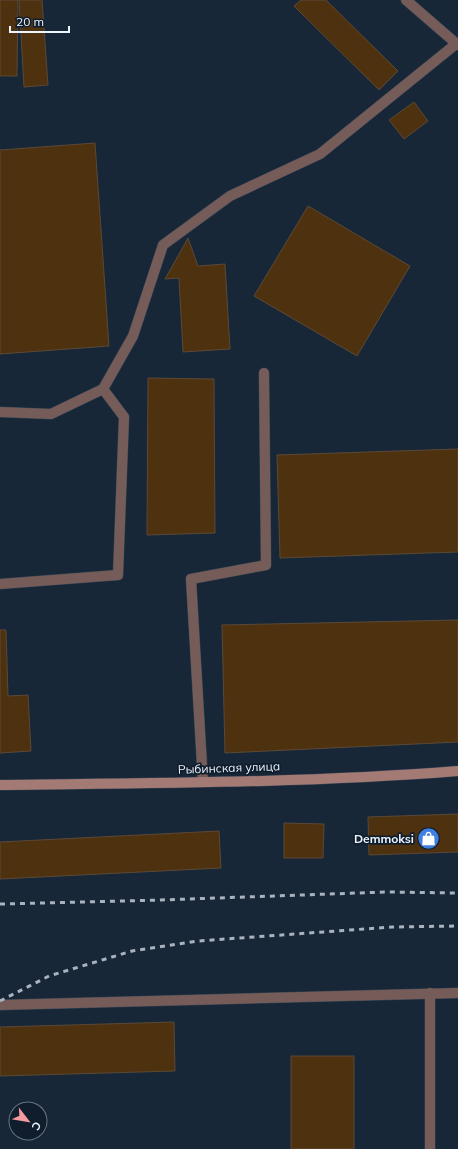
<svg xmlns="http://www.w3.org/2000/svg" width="458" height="1149" font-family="Mulish,sans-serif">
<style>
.building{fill:#4e320f;stroke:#5a4937}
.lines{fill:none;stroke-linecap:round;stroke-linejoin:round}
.lane-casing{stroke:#364453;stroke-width:11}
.street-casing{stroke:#364453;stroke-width:11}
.secondary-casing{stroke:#364453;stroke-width:11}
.lane{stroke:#765c59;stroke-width:10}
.street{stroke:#765c59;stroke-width:10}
.secondary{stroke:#a47a75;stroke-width:10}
.rail{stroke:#a9b3bf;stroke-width:3;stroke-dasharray:5 5;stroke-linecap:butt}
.labels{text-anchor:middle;stroke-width:3.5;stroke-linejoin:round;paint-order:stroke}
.street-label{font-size:12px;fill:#ecf4fd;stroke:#0f1d2d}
.poi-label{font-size:12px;font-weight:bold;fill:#ecf4fd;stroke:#0f1d2d;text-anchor:end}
</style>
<rect width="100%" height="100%" fill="#182737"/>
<g class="building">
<polygon points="0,0 18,0 17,76 0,76"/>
<polygon points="19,0 42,0 48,85 24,87"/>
<polygon points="301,0 326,0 398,71 379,90 294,6"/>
<polygon points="414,102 428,121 404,139 389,120"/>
<polygon points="95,143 109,346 0,354 0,150"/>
<polygon points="308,206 410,266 357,356 254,296"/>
<polygon points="188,238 198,266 225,264 230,349 183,352 179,278 165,279"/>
<polygon points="148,378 214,379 215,533 147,535"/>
<polygon points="458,449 458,552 280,558 277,455"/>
<polygon points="458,620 458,742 225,753 222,625"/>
<polygon points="0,630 6,630 8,696 28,695 31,751 0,753"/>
<polygon points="458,814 458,852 369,855 368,817"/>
<polygon points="284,823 324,824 323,858 284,858"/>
<polygon points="219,831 221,868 0,879 0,842"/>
<polygon points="174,1022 175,1071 0,1076 0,1027"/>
<rect x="291" y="1056" width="63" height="93"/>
</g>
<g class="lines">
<defs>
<g id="lane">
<polyline points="406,0 458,45"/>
<polyline points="103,389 133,336 163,245 230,196 320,154 456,44"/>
<polyline points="0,412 51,414 103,389 124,417 118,575 0,584"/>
<polyline points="430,993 430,1149"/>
</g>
<g id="street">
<polyline points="203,782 191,579 266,565 264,373"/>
<polyline points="0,1005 458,993"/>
</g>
<path id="secondary" d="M0,785c153,-2 306,-2 458,-14"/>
</defs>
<use href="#lane" class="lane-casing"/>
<use href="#street" class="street-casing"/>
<use href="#secondary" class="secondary-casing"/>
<use href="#lane" class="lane"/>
<use href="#street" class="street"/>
<use href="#secondary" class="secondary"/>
<g class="rail">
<polyline points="0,904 161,900 386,892 458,893"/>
<polyline points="0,1001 49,976 132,951 198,941 392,927 458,926"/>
</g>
</g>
<defs>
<symbol id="shop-disc" viewBox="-11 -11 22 22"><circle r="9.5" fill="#3f7fe0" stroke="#0f1d2d"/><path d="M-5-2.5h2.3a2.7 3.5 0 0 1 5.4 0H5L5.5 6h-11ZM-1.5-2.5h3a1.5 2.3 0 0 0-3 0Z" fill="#fff"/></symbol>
</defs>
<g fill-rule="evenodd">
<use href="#shop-disc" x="416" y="826" width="25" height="25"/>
</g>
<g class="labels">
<g class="street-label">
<text transform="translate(229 768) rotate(-2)" y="4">Рыбинская улица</text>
</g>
<g class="poi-label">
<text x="414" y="843">Demmoksi</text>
</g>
</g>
<g transform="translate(28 1121) rotate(121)"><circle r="19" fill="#0f1d2d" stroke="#677380"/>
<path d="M0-3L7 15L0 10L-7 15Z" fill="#f59b9e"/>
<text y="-6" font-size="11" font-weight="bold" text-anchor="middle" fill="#ecf4fd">С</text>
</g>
<path d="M10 26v6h59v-6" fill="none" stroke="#ecf4fd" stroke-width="2"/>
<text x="16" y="26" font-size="12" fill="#ecf4fd" stroke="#0f1d2d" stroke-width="3" paint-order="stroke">20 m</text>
</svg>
